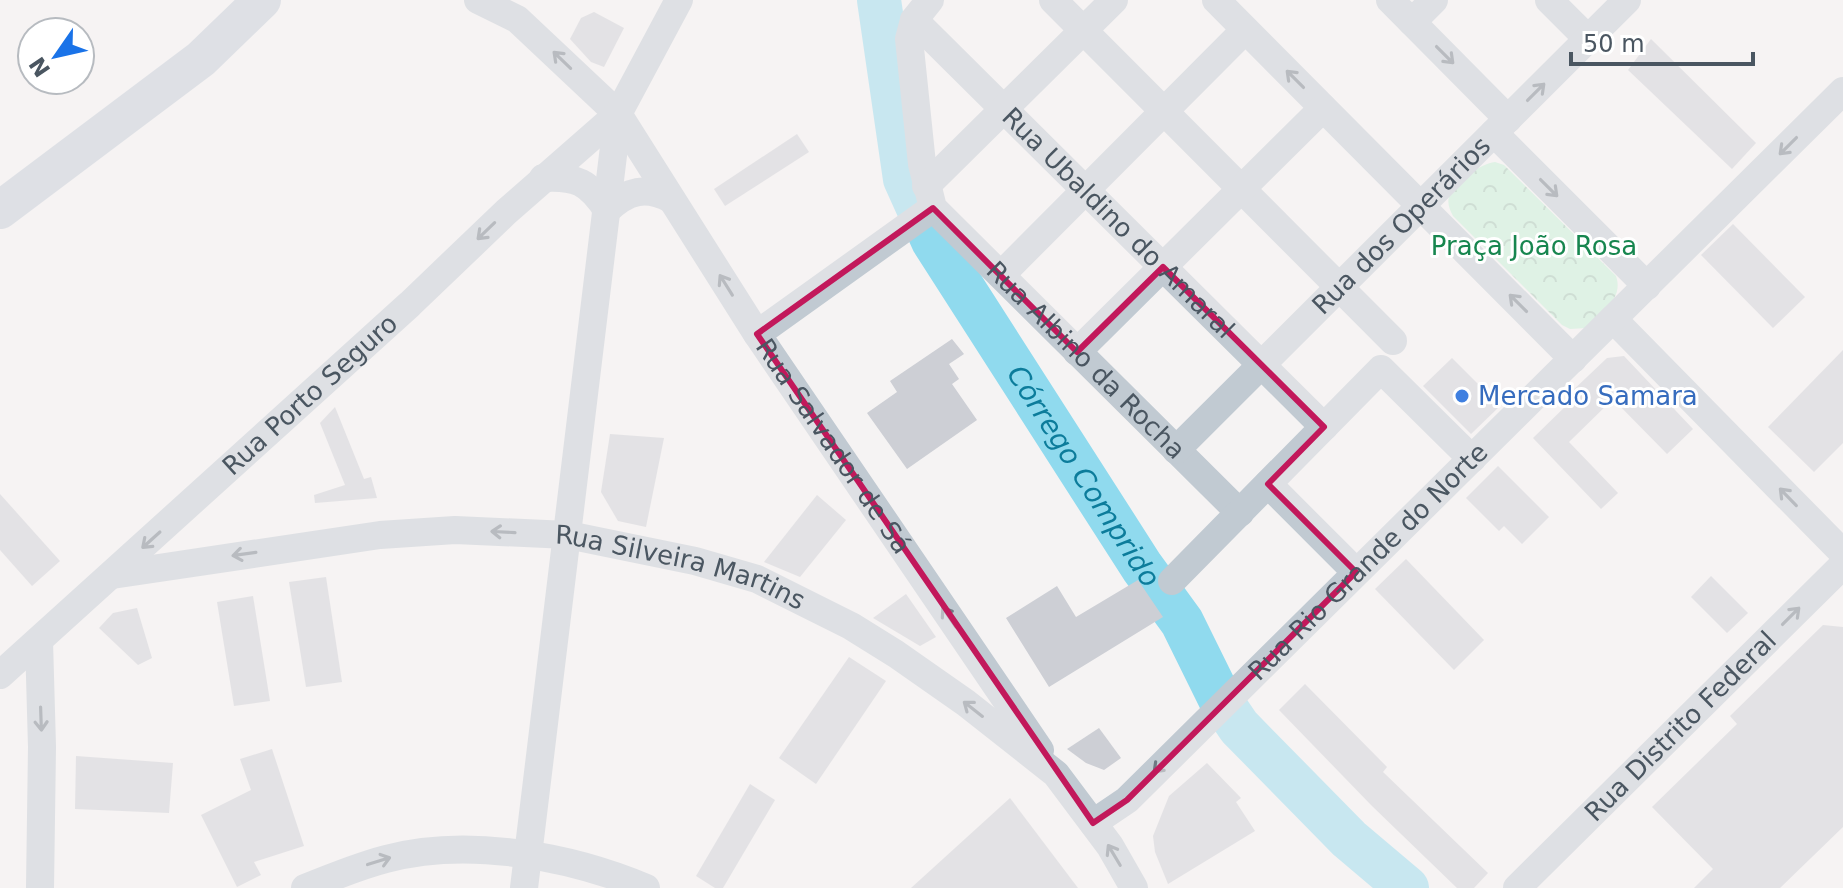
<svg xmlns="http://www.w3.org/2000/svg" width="1843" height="888" font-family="'DejaVu Sans',sans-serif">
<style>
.park{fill:url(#park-crowns)}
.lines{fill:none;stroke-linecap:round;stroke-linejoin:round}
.river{stroke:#90daee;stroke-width:44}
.building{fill:#cdcfd5}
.street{stroke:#c1cad2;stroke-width:28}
.secondary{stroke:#c1cbd6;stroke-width:38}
.oneway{stroke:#6e7983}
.marked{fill:none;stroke:#c2185b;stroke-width:6;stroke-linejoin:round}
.shop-dot{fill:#3f7fe0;stroke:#fff;stroke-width:3}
.labels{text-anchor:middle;stroke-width:6;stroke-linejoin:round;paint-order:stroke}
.street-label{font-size:26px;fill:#4a5661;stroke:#fff}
.park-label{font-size:26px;fill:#17864f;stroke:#fff}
.shop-label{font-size:26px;fill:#366cbe;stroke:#fff;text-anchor:start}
.water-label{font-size:28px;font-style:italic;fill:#0c7c9b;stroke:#fff}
</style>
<defs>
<pattern id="park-crowns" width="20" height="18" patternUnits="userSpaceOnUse" patternTransform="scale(2)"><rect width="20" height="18" fill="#c3f1d5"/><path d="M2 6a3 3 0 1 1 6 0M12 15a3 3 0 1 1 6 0" fill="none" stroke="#a0c6b0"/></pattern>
</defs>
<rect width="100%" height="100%" fill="#f5f3f3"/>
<path class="park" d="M1495,162l9,3 112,111c8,23 -15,37 -30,52l-16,1 -8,-4 -109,-109c-3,-6 -6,-12 -4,-19 5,-14 32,-34 46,-35z"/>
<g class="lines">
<path class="river" id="s1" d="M879,0l26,179 28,62 209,326 40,55 38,77 19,28 110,112 58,49"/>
</g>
<g class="building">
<polygon points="594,12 624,28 604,67 591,62 570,39 581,18"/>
<polygon points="1651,39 1756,143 1732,169 1628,70"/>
<polygon points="797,134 809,152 725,206 714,189"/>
<polygon points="1733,224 1805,297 1773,328 1701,255"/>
<polygon points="952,339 964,354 949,364 959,379 952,384 977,420 907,469 867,413 897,392 890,381"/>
<polygon points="1843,350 1843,443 1814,472 1768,427"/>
<polygon points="1624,356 1693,429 1667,454 1613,399 1569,442 1618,493 1601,509 1533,438 1572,400 1568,395 1607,358"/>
<polygon points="1452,358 1500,406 1471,434 1423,386"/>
<polygon points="335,407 364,479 371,477 377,498 315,503 314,495 345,485 320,423"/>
<polygon points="610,434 664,438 646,527 618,521 601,492"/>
<polygon points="1498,466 1549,517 1522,544 1504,526 1499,531 1466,498"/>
<polygon points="0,494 60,561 32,586 0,550"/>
<polygon points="817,495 846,520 800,577 764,562"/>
<polygon points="1406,559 1484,640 1454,670 1375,589"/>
<polygon points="1711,576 1748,613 1727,633 1691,597"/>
<polygon points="326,577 342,682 306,687 289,582"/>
<polygon points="1138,580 1163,617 1049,687 1006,618 1057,586 1076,617"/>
<polygon points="906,594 936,637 920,646 873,618"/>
<polygon points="253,596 270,701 234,706 217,602"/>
<polygon points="137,608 152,658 138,665 99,628 113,613"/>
<polygon points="1823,625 1843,627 1843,827 1780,888 1694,888 1713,869 1652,807 1737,724 1730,716"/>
<polygon points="849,657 886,681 816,784 779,758"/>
<polygon points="1305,684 1387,767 1383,772 1488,873 1474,888 1457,888 1372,806 1279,710"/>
<polygon points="1099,728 1121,758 1104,770 1086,763 1067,749"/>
<polygon points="272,749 304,846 254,862 261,875 237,887 201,815 251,790 240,759"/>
<polygon points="76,756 173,763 169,813 75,809"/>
<polygon points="1207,763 1241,798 1236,802 1255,831 1168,884 1155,852 1153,836 1169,796"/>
<polygon points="750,784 775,800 723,888 715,888 696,876"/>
<polygon points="1010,798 1078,888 911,888"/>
</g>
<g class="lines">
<g class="street">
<path id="s2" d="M478,0l39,19 101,95 139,220 283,416"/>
<path id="s3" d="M930,0l-16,20 -5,19 13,125 11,44 307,305"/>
<polyline points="1053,0 1393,341"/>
<polyline points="1216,0 1573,359"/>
<polyline points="1390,0 1508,119"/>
<polyline points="1549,0 1588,39"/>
<path id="s4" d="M914,20l410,407"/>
<polyline points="1412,22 1434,0"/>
<polyline points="1494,133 1647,286"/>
<path d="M543,178c33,-2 46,4 64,32 21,-20 39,-24 64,-11"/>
<polyline points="926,186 1114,0"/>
<polyline points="1001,275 1245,30"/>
<polyline points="1613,319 1843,553"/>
<polyline points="757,334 933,208"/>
<polyline points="1077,352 1323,108"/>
<path id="s5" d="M1176,450l451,-450"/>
<polyline points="1268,484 1356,572"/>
<path id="s6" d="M112,575l268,-40 75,-5 113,5 127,26 62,18 94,47 45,28 70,49 90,71 54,72 24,42"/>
<polyline points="1172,581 1381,369 1472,459"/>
<polyline points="39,641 42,747 40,888"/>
<path id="s7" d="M0,675l410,-371 96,-92 112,-98 61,-114"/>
<path id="s8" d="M1093,823l34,-23 716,-709"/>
<path d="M305,888c27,-11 54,-22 81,-29 81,-22 184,-3 260,29"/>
<polyline points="524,888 618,114"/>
<path id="s9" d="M1517,888l326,-323"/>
</g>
<polyline class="secondary" points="0,210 201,59 262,0"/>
</g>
<defs><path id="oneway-shaft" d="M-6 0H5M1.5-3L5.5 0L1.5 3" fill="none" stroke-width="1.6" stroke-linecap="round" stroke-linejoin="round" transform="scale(2)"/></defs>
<g class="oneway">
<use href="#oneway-shaft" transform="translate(1445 55) rotate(45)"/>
<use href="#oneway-shaft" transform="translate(562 60) rotate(-136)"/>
<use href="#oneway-shaft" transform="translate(1295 79) rotate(-135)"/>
<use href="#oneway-shaft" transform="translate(1536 92) rotate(-45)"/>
<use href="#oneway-shaft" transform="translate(1788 146) rotate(135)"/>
<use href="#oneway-shaft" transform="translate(1549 188) rotate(45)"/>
<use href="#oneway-shaft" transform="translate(486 231) rotate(136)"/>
<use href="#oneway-shaft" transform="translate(726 285) rotate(-122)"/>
<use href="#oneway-shaft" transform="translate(1518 303) rotate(-135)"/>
<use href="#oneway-shaft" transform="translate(1788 497) rotate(-134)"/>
<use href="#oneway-shaft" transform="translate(503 532) rotate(-177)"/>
<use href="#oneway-shaft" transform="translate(151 540) rotate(138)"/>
<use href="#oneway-shaft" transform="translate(244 554) rotate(172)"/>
<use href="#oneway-shaft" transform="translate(1791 616) rotate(-45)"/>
<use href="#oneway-shaft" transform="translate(949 617) rotate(-124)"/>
<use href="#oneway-shaft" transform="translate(973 709) rotate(-142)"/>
<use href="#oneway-shaft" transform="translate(41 719) rotate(88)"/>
<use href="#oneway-shaft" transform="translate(1162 764) rotate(135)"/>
<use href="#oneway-shaft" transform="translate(1114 855) rotate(-121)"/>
<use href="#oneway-shaft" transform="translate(379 861) rotate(-17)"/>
</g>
<path d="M0 0H1843V888H0ZM933,208l144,144 86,-85 161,160 -56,57 88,88 -229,228 -34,23 -336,-489z" fill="#f5f3f3" fill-opacity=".55" fill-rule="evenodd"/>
<path class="marked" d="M933,208l144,144 86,-85 161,160 -56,57 88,88 -229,228 -34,23 -336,-489z"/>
<circle class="shop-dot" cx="1462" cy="396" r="8"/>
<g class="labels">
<g class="street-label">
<text dy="9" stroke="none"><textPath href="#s4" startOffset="288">Rua Ubaldino do Amaral</textPath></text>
<text dy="9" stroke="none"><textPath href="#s5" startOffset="318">Rua dos Operários</textPath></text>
<text dy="9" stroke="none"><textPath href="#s3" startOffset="432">Rua Albino da Rocha</textPath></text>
<text dy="9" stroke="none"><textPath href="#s7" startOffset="418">Rua Porto Seguro</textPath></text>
<text dy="9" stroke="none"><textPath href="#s2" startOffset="578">Rua Salvador de Sá</textPath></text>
<text dy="9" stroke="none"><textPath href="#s8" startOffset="380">Rua Rio Grande do Norte</textPath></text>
<text dy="9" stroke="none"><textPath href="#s6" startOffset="576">Rua Silveira Martins</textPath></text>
<text dy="9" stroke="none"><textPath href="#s9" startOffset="230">Rua Distrito Federal</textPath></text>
</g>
<g class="park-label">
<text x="1534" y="255">Praça João Rosa</text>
</g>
<g class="shop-label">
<text x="1478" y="405">Mercado Samara</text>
</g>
<g class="water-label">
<text dy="10" stroke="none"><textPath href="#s1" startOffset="528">Córrego Comprido</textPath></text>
</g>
</g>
<g transform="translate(56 56) rotate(236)"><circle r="38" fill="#ffffff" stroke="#b7bbc0" stroke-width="2"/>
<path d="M0-6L14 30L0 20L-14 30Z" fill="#1a73e8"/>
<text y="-12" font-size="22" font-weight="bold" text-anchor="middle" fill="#4a5661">N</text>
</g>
<path d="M1571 52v12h182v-12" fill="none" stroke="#4a5661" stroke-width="4"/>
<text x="1583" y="52" font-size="24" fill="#4a5661" stroke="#ffffff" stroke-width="6" paint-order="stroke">50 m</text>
</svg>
